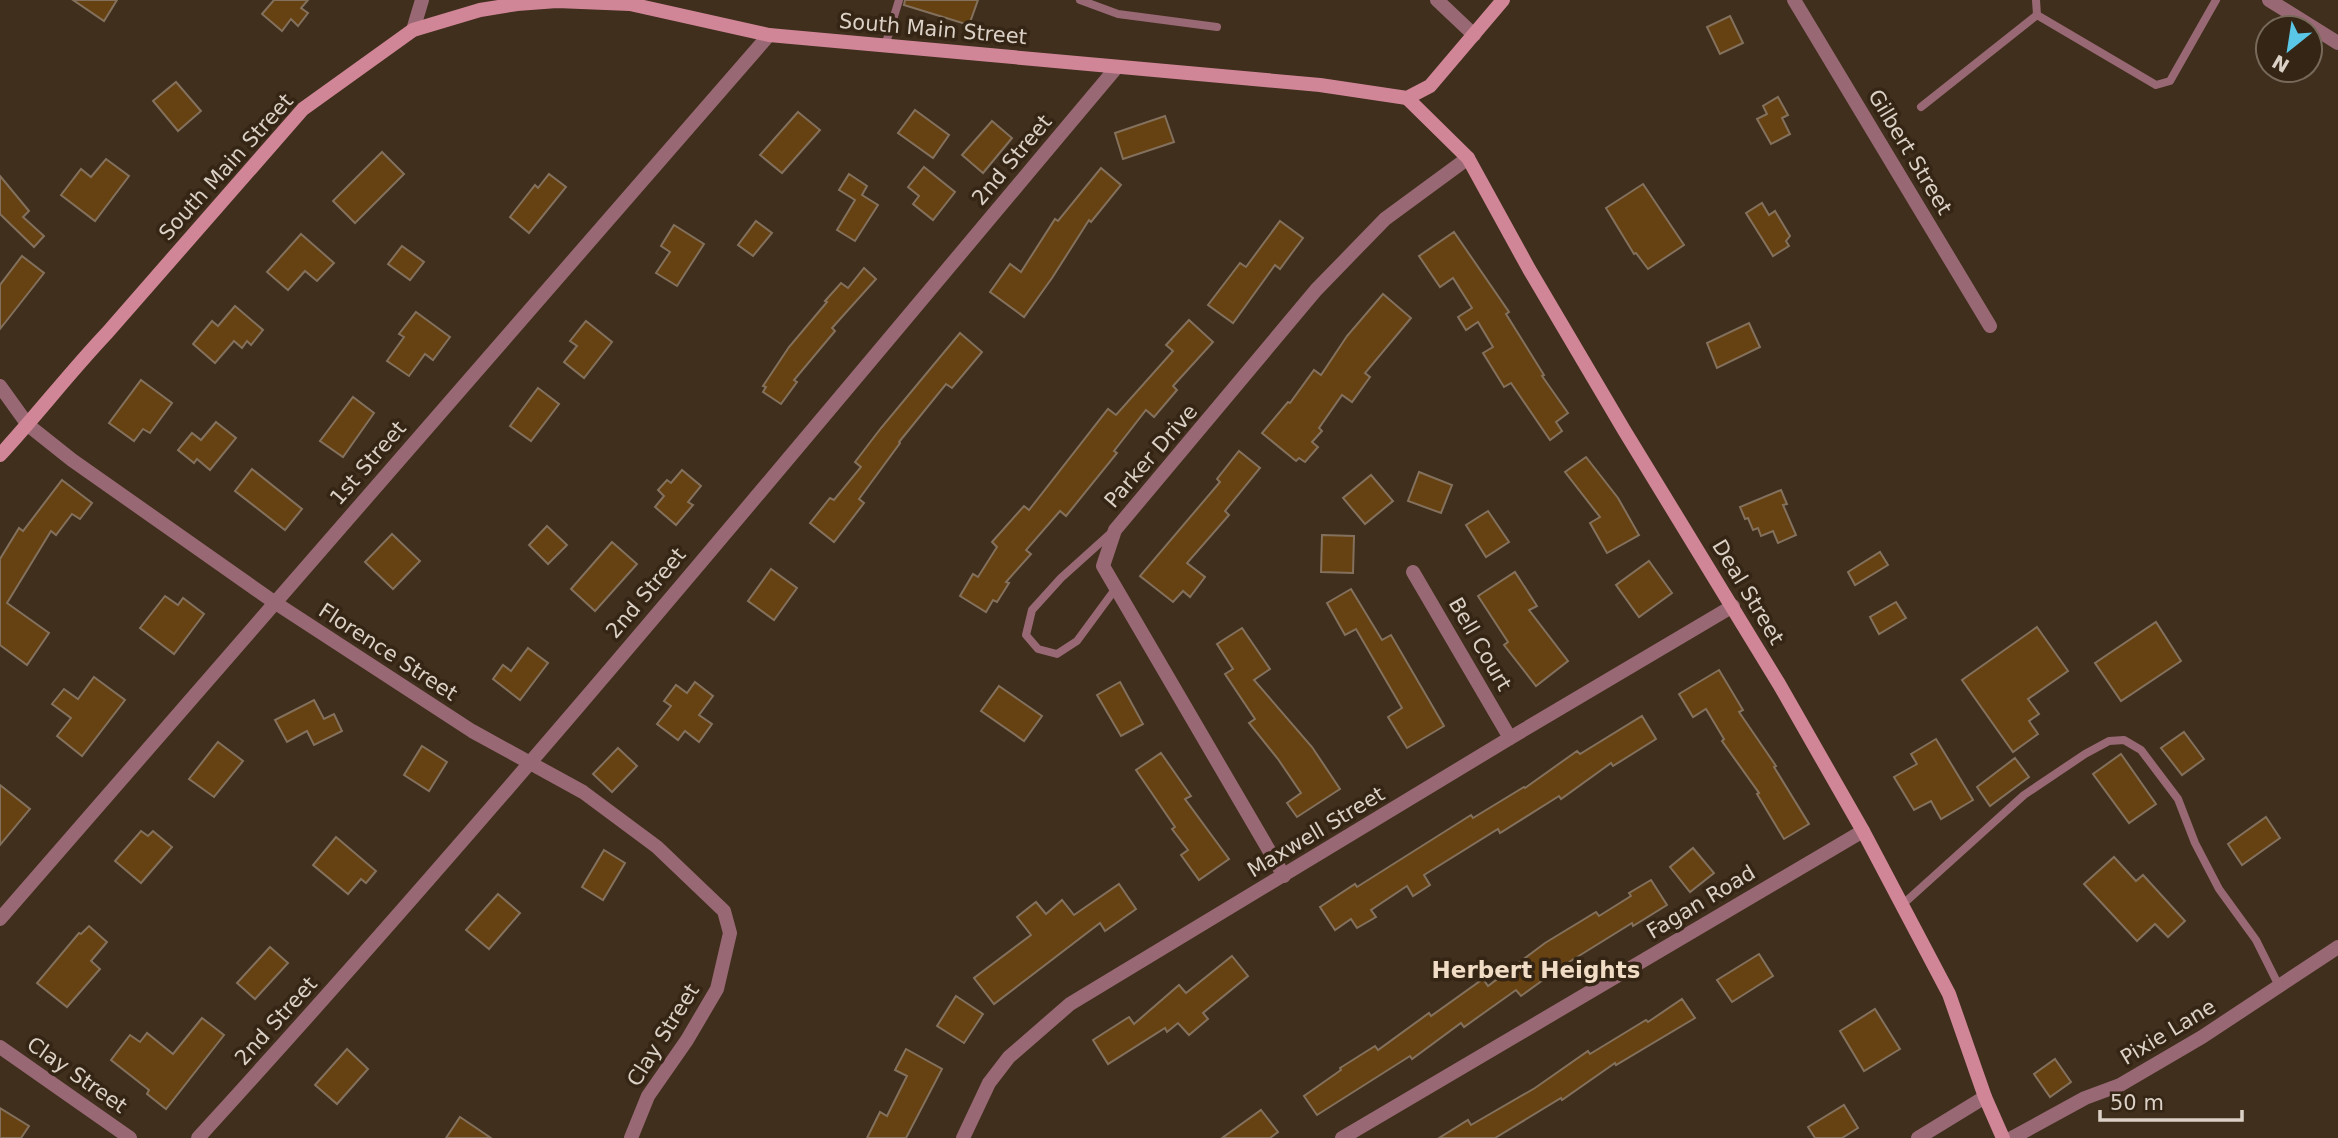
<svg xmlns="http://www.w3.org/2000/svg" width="2338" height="1138" font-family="'DejaVu Sans',sans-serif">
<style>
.building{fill:#664111;stroke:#83715d;stroke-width:2}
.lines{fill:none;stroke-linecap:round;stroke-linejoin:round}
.lane{stroke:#986974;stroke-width:8}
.street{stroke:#986974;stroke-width:14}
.secondary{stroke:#d18698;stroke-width:14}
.labels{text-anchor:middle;stroke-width:7;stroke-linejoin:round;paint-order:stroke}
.street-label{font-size:21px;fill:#dbd1c6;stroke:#352514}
.neighbourhood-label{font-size:23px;font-weight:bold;fill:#f1dcc6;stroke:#352514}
</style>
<rect width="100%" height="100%" fill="#402f1d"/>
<g class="building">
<polygon points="73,0 117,0 104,21"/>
<polygon points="274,0 308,0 301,8 308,13 298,26 291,19 282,31 262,14"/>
<polygon points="905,0 978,0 969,25 904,5"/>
<polygon points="1730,16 1743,43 1720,54 1707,27"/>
<polygon points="176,82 201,111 178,131 153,101"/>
<polygon points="1778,97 1788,115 1782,118 1790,134 1771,144 1757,119 1767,114 1763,106"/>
<polygon points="915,110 949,135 933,158 898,133"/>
<polygon points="798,112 820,130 782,173 760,155"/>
<polygon points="1165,116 1174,142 1123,159 1115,133"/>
<polygon points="992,121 1012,138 983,173 962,155"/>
<polygon points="382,152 404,174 355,223 333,201"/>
<polygon points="106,159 129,176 95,221 61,195 81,169 91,177"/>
<polygon points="924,167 955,192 933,220 913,204 919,196 908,187"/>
<polygon points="1101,168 1121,185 1091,222 1089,220 1052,278 1024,317 990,292 1010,264 1021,272 1055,219 1058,221"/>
<polygon points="549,174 566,187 529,233 510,217 535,185 538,188"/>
<polygon points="849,174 867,186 862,195 878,205 855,241 837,230 855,200 839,190"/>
<polygon points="0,176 29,211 23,217 44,236 34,247 0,214"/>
<polygon points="1643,184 1684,245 1648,269 1636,253 1634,254 1606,208"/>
<polygon points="1762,203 1769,215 1775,211 1790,236 1786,241 1789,246 1773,256 1746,213"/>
<polygon points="756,221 772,233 753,256 738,245"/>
<polygon points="1280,221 1303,238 1280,269 1275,265 1233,323 1208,305 1240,263 1246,267"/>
<polygon points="674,225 704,244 677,286 656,273 670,252 661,246"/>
<polygon points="1454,232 1509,312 1506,314 1544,375 1542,376 1568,413 1556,422 1562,431 1550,440 1511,383 1504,387 1483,353 1493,347 1478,322 1466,330 1458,317 1472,308 1453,278 1440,287 1419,256"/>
<polygon points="301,234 334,263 317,281 305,271 288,290 267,272"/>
<polygon points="402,246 424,262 410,280 388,264"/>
<polygon points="22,256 44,273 0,329 0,285"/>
<polygon points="864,268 876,279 832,328 835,331 794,380 797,382 781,404 763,392 766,387 763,386 789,347 827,302 825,301 841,283 848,288"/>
<polygon points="1383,294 1411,318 1365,373 1370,377 1352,402 1342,395 1319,428 1322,431 1312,442 1318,447 1305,462 1299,458 1296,461 1262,433 1288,402 1290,403 1314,370 1321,375 1347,336"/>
<polygon points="235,306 263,330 251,345 247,341 242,348 234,341 215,363 193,344 212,321 218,326"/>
<polygon points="416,312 450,337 433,360 425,354 409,376 387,361 404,337 399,334"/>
<polygon points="1189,320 1213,342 1173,386 1177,390 1154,417 1146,410 1114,451 1117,453 1066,516 1060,511 1026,550 1031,554 1006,582 1009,583 997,602 993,600 986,612 960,596 973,574 978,577 997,547 992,542 1024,506 1029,510 1108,409 1116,415 1173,351 1166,345"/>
<polygon points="586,321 612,342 584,378 564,362 577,346 570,341"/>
<polygon points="1749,323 1760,347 1717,368 1707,343"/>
<polygon points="960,333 982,352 952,388 946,384 899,442 900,443 859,499 864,503 834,542 810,523 830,498 834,500 861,467 855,462 881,428"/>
<polygon points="141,380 172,403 150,433 143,429 134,441 109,423"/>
<polygon points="538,388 559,404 531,441 510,426"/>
<polygon points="353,397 374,413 343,457 320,441"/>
<polygon points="216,422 236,438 210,470 197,459 194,463 178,450 192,433 201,440"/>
<polygon points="1239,451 1260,468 1225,511 1229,515 1187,563 1205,577 1190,597 1183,591 1173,602 1140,576 1220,482 1217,479"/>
<polygon points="1586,457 1618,498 1639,535 1607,553 1590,523 1600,517 1565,472"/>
<polygon points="252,469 302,509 285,530 235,491"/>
<polygon points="682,470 701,486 688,502 693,505 676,525 655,507 664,496 658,490 667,480 671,483"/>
<polygon points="1419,472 1452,485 1441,513 1408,501"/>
<polygon points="1371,475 1393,501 1365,524 1343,498"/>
<polygon points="62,480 92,503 80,519 72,514 56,535 51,531 7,603 49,633 27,665 0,645 0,559 19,528 23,531"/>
<polygon points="1781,490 1787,504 1783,505 1796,535 1778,543 1773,531 1761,536 1758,528 1753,530 1748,518 1745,519 1740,507"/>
<polygon points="1488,511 1509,542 1486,557 1466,525"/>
<polygon points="547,526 567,545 548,564 529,545"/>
<polygon points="392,534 420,561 393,589 365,562"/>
<polygon points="1322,535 1354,536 1353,573 1321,572"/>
<polygon points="612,542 637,564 595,611 571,589"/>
<polygon points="1880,552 1888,565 1855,585 1848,572"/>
<polygon points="1649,561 1672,593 1639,617 1616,585"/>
<polygon points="771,569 797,588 774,620 748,601"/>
<polygon points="1515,572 1537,606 1529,610 1568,661 1536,686 1504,645 1508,642 1478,596"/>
<polygon points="1351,589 1382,640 1391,635 1444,726 1407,748 1388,717 1402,708 1356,629 1345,635 1327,603"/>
<polygon points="165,596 178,605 183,598 204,614 174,654 140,628"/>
<polygon points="1896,602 1906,618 1879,634 1870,617"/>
<polygon points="2156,622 2181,661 2121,701 2095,663"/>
<polygon points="2037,627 2068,671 2028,699 2039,714 2029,721 2038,734 2013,752 1962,680"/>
<polygon points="1242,628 1270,669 1254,680 1312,747 1340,789 1297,817 1287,803 1301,793 1278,759 1249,723 1255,719 1225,674 1233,669 1217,644"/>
<polygon points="528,648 548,663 520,700 493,679 503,665 511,671"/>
<polygon points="1719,670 1743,710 1739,712 1776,766 1774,767 1809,824 1784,839 1757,794 1759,793 1722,741 1724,739 1706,709 1693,717 1679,694"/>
<polygon points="94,677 125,700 82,756 57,736 71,718 52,704 64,689 78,699"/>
<polygon points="695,682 713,696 699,715 712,724 699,742 685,731 678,740 657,724 671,706 664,701 676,685 687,693"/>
<polygon points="1120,682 1143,724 1121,736 1097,695"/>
<polygon points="999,686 1042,716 1024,741 981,711"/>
<polygon points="314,700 324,719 334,714 342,731 314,745 307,731 287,742 275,720"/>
<polygon points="1642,716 1656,739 1613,766 1611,763 1561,799 1559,796 1500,833 1498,829 1424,875 1430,885 1413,896 1407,886 1371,910 1376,917 1357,928 1351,919 1335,930 1320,907 1355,884 1357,887 1471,815 1473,818 1524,787 1525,788 1577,751 1580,754"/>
<polygon points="2184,732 2204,759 2182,775 2161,748"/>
<polygon points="1936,739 1973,800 1941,819 1931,801 1914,810 1894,777 1917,764 1911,754"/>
<polygon points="218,742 243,761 214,797 189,779"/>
<polygon points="422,746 447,762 429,791 404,775"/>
<polygon points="618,748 637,766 612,792 593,774"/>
<polygon points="1161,753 1191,796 1185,799 1229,859 1199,880 1181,855 1188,850 1172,829 1175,827 1136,770"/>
<polygon points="2121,754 2156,804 2129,823 2093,774"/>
<polygon points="2015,758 2029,777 1990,806 1977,787"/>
<polygon points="0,785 30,809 0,845"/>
<polygon points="2266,817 2280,838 2242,865 2228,844"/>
<polygon points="141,831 148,836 153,831 172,847 141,883 115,861"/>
<polygon points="336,837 376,871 366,883 361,879 348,894 313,865"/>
<polygon points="1693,848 1714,873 1690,892 1670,867"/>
<polygon points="604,850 625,863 603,900 582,887"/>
<polygon points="2114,857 2136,881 2143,875 2185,921 2168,937 2155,924 2137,941 2084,884"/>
<polygon points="1651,880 1667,905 1633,926 1632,923 1561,967 1521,996 1516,990 1464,1027 1461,1023 1412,1059 1410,1056 1317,1115 1304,1096 1341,1070 1340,1068 1375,1046 1378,1050 1429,1013 1431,1016 1483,979 1488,986 1545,943 1596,912 1599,916 1631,896 1629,893"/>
<polygon points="1119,884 1136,909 1105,931 1100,923 994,1004 974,978 1031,935 1017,917 1036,902 1046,914 1062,900 1074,915"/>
<polygon points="498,894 520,913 489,949 466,930"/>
<polygon points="89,926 107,942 91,961 100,969 67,1007 37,983 79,933 81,934"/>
<polygon points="270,947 288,963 255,999 237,983"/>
<polygon points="1759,954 1773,976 1732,1002 1717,980"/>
<polygon points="1232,956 1248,976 1203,1013 1208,1019 1189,1035 1178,1023 1167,1032 1165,1028 1108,1064 1093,1040 1129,1017 1134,1024 1179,985 1186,993"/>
<polygon points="956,996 983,1014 964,1043 937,1026"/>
<polygon points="1682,999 1695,1018 1616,1065 1615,1063 1562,1100 1561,1098 1495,1138 1439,1138 1468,1120 1471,1125 1535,1088 1588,1051 1590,1054 1646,1020 1648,1022"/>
<polygon points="1875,1009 1900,1049 1864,1071 1840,1031"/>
<polygon points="202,1018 224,1035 166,1109 147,1094 149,1090 111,1060 130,1035 140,1042 147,1033 173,1054"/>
<polygon points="347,1049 368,1069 337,1104 315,1085"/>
<polygon points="906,1049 942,1069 906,1138 867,1138 880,1112 887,1116 907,1076 895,1070"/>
<polygon points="2055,1059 2071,1082 2050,1097 2034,1074"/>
<polygon points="1844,1105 1858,1128 1842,1138 1815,1138 1808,1127"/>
<polygon points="0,1108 29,1126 21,1138 0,1138"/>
<polygon points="1261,1110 1278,1132 1270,1138 1222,1138"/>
<polygon points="460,1117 491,1138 446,1138"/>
</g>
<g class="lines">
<g class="lane">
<polyline points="1080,0 1118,14 1217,27"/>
<polyline points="2036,0 2037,15 2156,85 2170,81 2216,0"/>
<polyline points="885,46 899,0"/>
<polyline points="1921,107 2037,15"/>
<polyline points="1111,533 1061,578 1032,610 1026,635 1038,649 1057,654 1077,641 1116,588"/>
<polyline points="1902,905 2024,795 2085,754 2109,741 2124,740 2141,750 2178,799 2195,843 2219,889 2256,940 2279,986"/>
</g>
<g class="street">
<polyline points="1437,0 1474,35"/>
<polyline points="1794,0 1990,326"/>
<polyline points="2269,0 2338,43"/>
<polyline points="413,30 422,0"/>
<polyline points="0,386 28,425 72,460 274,602 472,731 583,792 657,847 724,911 730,933 717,989 687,1040 648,1096 631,1138"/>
<polyline points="1413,572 1510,738"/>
<polyline points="1284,876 1103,566 1115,530 1316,290 1385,219 1468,158"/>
<polyline points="0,919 769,35"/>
<polyline points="0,1047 130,1138"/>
<path d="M198,1138c317,-347 616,-711 919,-1071"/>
<polyline points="963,1138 989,1083 1009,1057 1070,1004 1510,738 1733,606"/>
<polyline points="1342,1138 1863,831"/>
<polyline points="1918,1138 1985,1097"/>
<polyline points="2012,1138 2085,1098 2120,1085 2202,1037 2338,947"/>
</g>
<g class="secondary">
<polyline points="1407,98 1468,158 1529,269 1624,430 1779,684 1863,831 1949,994 1985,1097 2003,1138"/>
<path d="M0,455c37,-40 70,-83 107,-122l196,-224 110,-79 67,-20 37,-6 40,-3 73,3 139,31 551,50 87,13 23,-12 73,-86"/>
</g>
</g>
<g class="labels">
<g class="street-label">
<text transform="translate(933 29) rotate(5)" y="7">South Main Street</text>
<text transform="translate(1910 152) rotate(59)" y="7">Gilbert Street</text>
<text transform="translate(1012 160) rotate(-50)" y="7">2nd Street</text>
<text transform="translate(226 167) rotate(-48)" y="7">South Main Street</text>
<text transform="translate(1151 456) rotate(-49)" y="7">Parker Drive</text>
<text transform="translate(368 463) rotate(-49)" y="7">1st Street</text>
<text transform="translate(1748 592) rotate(59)" y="7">Deal Street</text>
<text transform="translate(646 593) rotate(-50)" y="7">2nd Street</text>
<text transform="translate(1480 644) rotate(60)" y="7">Bell Court</text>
<text transform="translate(388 652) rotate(33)" y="7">Florence Street</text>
<text transform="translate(1316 832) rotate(-31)" y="7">Maxwell Street</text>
<text transform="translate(1701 902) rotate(-31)" y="7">Fagan Road</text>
<text transform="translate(276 1021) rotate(-48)" y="7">2nd Street</text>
<text transform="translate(2168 1032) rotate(-31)" y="7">Pixie Lane</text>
<text transform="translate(663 1035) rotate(-58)" y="7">Clay Street</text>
<text transform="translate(77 1075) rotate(35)" y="7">Clay Street</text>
</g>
<g class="neighbourhood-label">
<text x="1536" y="978">Herbert Heights</text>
</g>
</g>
<g transform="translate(2289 49) rotate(210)"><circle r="33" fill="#352514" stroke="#776a5b" stroke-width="2"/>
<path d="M0-5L12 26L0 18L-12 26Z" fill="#5bc7e7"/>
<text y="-10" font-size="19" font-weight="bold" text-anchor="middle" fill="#dbd1c6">N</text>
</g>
<path d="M2100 1110v10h142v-10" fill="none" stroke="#dbd1c6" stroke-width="3.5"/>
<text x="2110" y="1110" font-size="21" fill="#dbd1c6" stroke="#352514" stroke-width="5" paint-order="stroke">50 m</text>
</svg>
